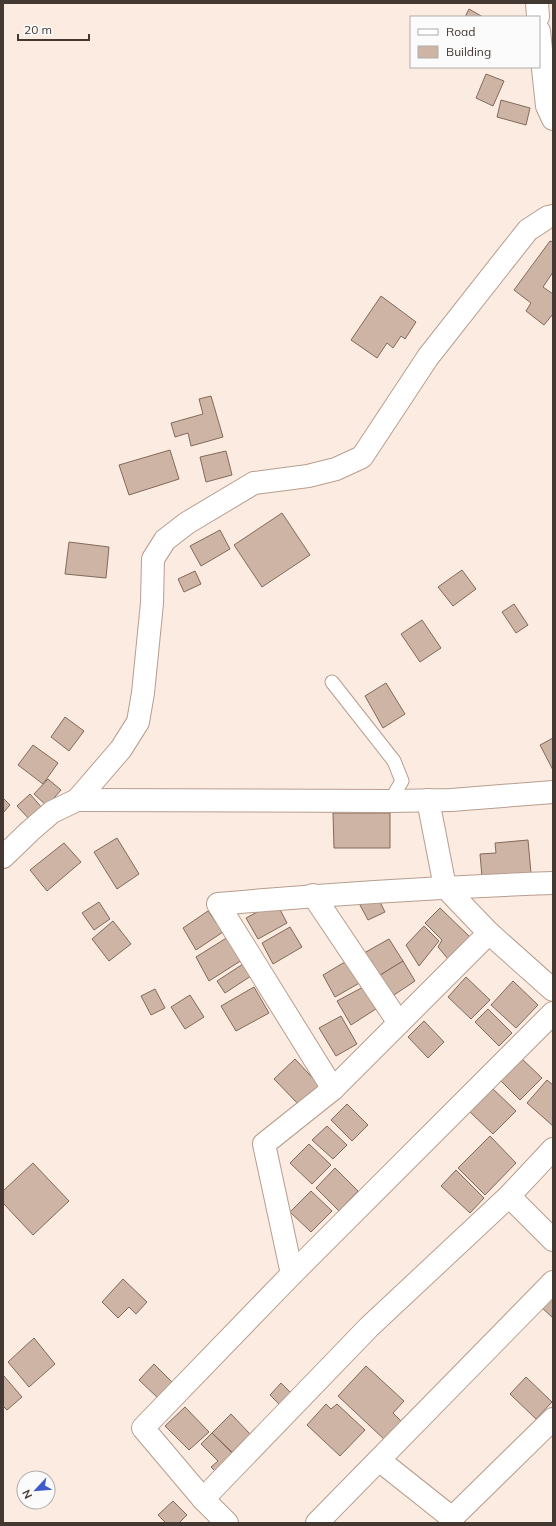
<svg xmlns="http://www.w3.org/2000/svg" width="556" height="1526" font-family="Mulish,sans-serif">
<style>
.building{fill:#ceb4a4;stroke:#826a5b}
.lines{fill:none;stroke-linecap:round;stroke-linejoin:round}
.lane-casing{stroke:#b79e8e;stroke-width:15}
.street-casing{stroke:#b79e8e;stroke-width:24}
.lane{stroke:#fff;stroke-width:13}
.street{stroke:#fff;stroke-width:22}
</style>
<rect width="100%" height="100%" fill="#fbebe1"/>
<g class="building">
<polygon points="469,9 483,17 465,17"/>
<polygon points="486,74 504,81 493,106 476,98"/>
<polygon points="501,100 530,108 526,125 497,117"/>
<polygon points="550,241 553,242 553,272 543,287 553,294 553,314 544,325 526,311 531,303 514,290"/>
<polygon points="381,296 416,322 405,339 401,336 393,348 387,343 377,358 351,340"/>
<polygon points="211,396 223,437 191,446 188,433 175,437 171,423 203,414 199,399"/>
<polygon points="170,450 179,479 129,495 119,465"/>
<polygon points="226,451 232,475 206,482 200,457"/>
<polygon points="282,513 310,555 262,587 234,545"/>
<polygon points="220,530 230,549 201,566 190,546"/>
<polygon points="69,542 109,547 106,578 65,574"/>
<polygon points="462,570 476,589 453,606 438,587"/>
<polygon points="195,571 201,584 184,592 178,579"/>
<polygon points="514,604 528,625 516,633 502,612"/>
<polygon points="422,620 441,648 420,662 401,634"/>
<polygon points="386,683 405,714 383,728 365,696"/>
<polygon points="65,717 84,731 69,751 51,737"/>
<polygon points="553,738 553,770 540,745"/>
<polygon points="33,745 58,763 43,784 18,765"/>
<polygon points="48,779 61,790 47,806 34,794"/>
<polygon points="30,794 43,809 30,820 17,806"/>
<polygon points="3,798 10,805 3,813"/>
<polygon points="333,813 390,813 390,848 334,848"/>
<polygon points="117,838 139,874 117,889 94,852"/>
<polygon points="528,840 531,873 482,877 480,854 496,853 495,843"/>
<polygon points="64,843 81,862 47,891 30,870"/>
<polygon points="377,896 385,912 368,920 360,905"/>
<polygon points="99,902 110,919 94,930 82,913"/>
<polygon points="276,902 287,923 258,939 246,918"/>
<polygon points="440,908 470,937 448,959 438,947 442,940 425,923"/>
<polygon points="208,911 223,932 196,950 183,928"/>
<polygon points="113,921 131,944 109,961 92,939"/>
<polygon points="424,926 439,941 419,966 406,945"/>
<polygon points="290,927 302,947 273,964 262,943"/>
<polygon points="228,937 242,960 209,981 196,957"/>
<polygon points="389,939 403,961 377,977 364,953"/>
<polygon points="350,959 363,981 335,997 323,975"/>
<polygon points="403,961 415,981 391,997 377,977"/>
<polygon points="243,964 251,976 225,993 217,981"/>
<polygon points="466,977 490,1000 471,1019 448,997"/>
<polygon points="513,981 538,1005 516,1028 491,1005"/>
<polygon points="365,986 379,1007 351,1025 337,1001"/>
<polygon points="254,987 269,1013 236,1031 221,1006"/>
<polygon points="155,989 165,1008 151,1015 141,996"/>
<polygon points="190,995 204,1017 185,1029 171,1007"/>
<polygon points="488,1009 512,1033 499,1046 475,1022"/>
<polygon points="341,1016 357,1044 336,1056 319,1028"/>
<polygon points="424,1021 444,1042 428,1058 408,1037"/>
<polygon points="520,1057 542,1078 520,1100 499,1079"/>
<polygon points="295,1059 322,1088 301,1107 274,1079"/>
<polygon points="547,1080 553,1085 553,1126 527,1103"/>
<polygon points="491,1087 516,1111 493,1134 469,1111"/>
<polygon points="347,1104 368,1125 352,1141 331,1120"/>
<polygon points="327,1126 347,1145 333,1159 312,1140"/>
<polygon points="490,1136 516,1163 485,1195 458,1168"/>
<polygon points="309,1144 331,1165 312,1184 290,1163"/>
<polygon points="33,1163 69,1201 33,1235 3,1203 3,1191"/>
<polygon points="335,1168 358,1191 339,1211 316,1188"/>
<polygon points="456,1170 484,1198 470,1213 441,1186"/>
<polygon points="311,1191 332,1211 311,1232 290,1212"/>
<polygon points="123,1279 147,1302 136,1314 129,1307 118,1318 102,1302"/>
<polygon points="553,1292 553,1318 540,1306"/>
<polygon points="34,1338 55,1364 29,1387 8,1362"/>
<polygon points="154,1364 174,1384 159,1399 139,1380"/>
<polygon points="366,1366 404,1401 393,1413 403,1423 386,1441 338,1396"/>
<polygon points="3,1375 22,1397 7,1410 3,1406"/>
<polygon points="526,1377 552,1402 536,1419 510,1394"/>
<polygon points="281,1383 293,1395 282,1407 270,1395"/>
<polygon points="326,1404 331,1409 337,1404 365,1430 340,1456 307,1425"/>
<polygon points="185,1407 209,1432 189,1450 165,1426"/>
<polygon points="231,1414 250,1434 232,1452 212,1433"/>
<polygon points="212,1433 237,1458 219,1475 211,1467 218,1461 201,1444"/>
<polygon points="173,1501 187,1515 179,1523 166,1523 158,1515"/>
</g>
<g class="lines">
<defs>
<polyline id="lane" points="332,682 394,761 402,781 390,801"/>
<g id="street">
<polyline points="537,3 538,17"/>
<polyline points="539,31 547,106 553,119"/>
<polyline points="77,800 390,801 451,800 553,792"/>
<polyline points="428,800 445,887 489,933 553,990"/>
<polyline points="3,857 30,831 52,812 77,800 121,749 138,722 143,693 152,603 153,559 165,540 187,523 254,483 308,476 336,469 362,457 428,357 505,259 528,230 548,217 553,216"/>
<polyline points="313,895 399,1023"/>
<path d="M333,1089l-115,-185c112,-10 223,-17 335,-21"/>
<polyline points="509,1196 553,1240"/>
<polyline points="292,1274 264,1144 333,1089 489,933"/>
<polyline points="379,1460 452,1518 553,1419"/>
<polyline points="203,1499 369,1327 509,1196 553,1149"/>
<polyline points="227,1523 203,1499 143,1428 292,1274 553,1013"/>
<polyline points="317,1523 553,1282"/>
</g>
</defs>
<use href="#lane" class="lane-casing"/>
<use href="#street" class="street-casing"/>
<use href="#lane" class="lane"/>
<use href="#street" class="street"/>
</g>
<rect width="556" height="1526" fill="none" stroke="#433832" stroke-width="8"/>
<rect x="410" y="16" width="130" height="52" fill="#fbfbfb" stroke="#b1adab"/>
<rect x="418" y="29" width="20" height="6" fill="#ffffff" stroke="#b1adab"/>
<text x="446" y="36" font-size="12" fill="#433832">Road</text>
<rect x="418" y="46" width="20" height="12" fill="#ceb4a4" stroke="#b1adab"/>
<text x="446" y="56" font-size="12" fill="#433832">Building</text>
<g transform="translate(36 1490) rotate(244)"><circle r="19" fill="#fbfbfb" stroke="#b1adab"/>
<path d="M0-3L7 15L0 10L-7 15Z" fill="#3f5cce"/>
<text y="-6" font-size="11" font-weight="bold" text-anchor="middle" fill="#433832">N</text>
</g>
<path d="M18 34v6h71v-6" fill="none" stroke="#433832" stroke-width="2"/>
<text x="24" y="34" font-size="12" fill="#433832" stroke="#fbfbfb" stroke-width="3" paint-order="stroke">20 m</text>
</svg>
